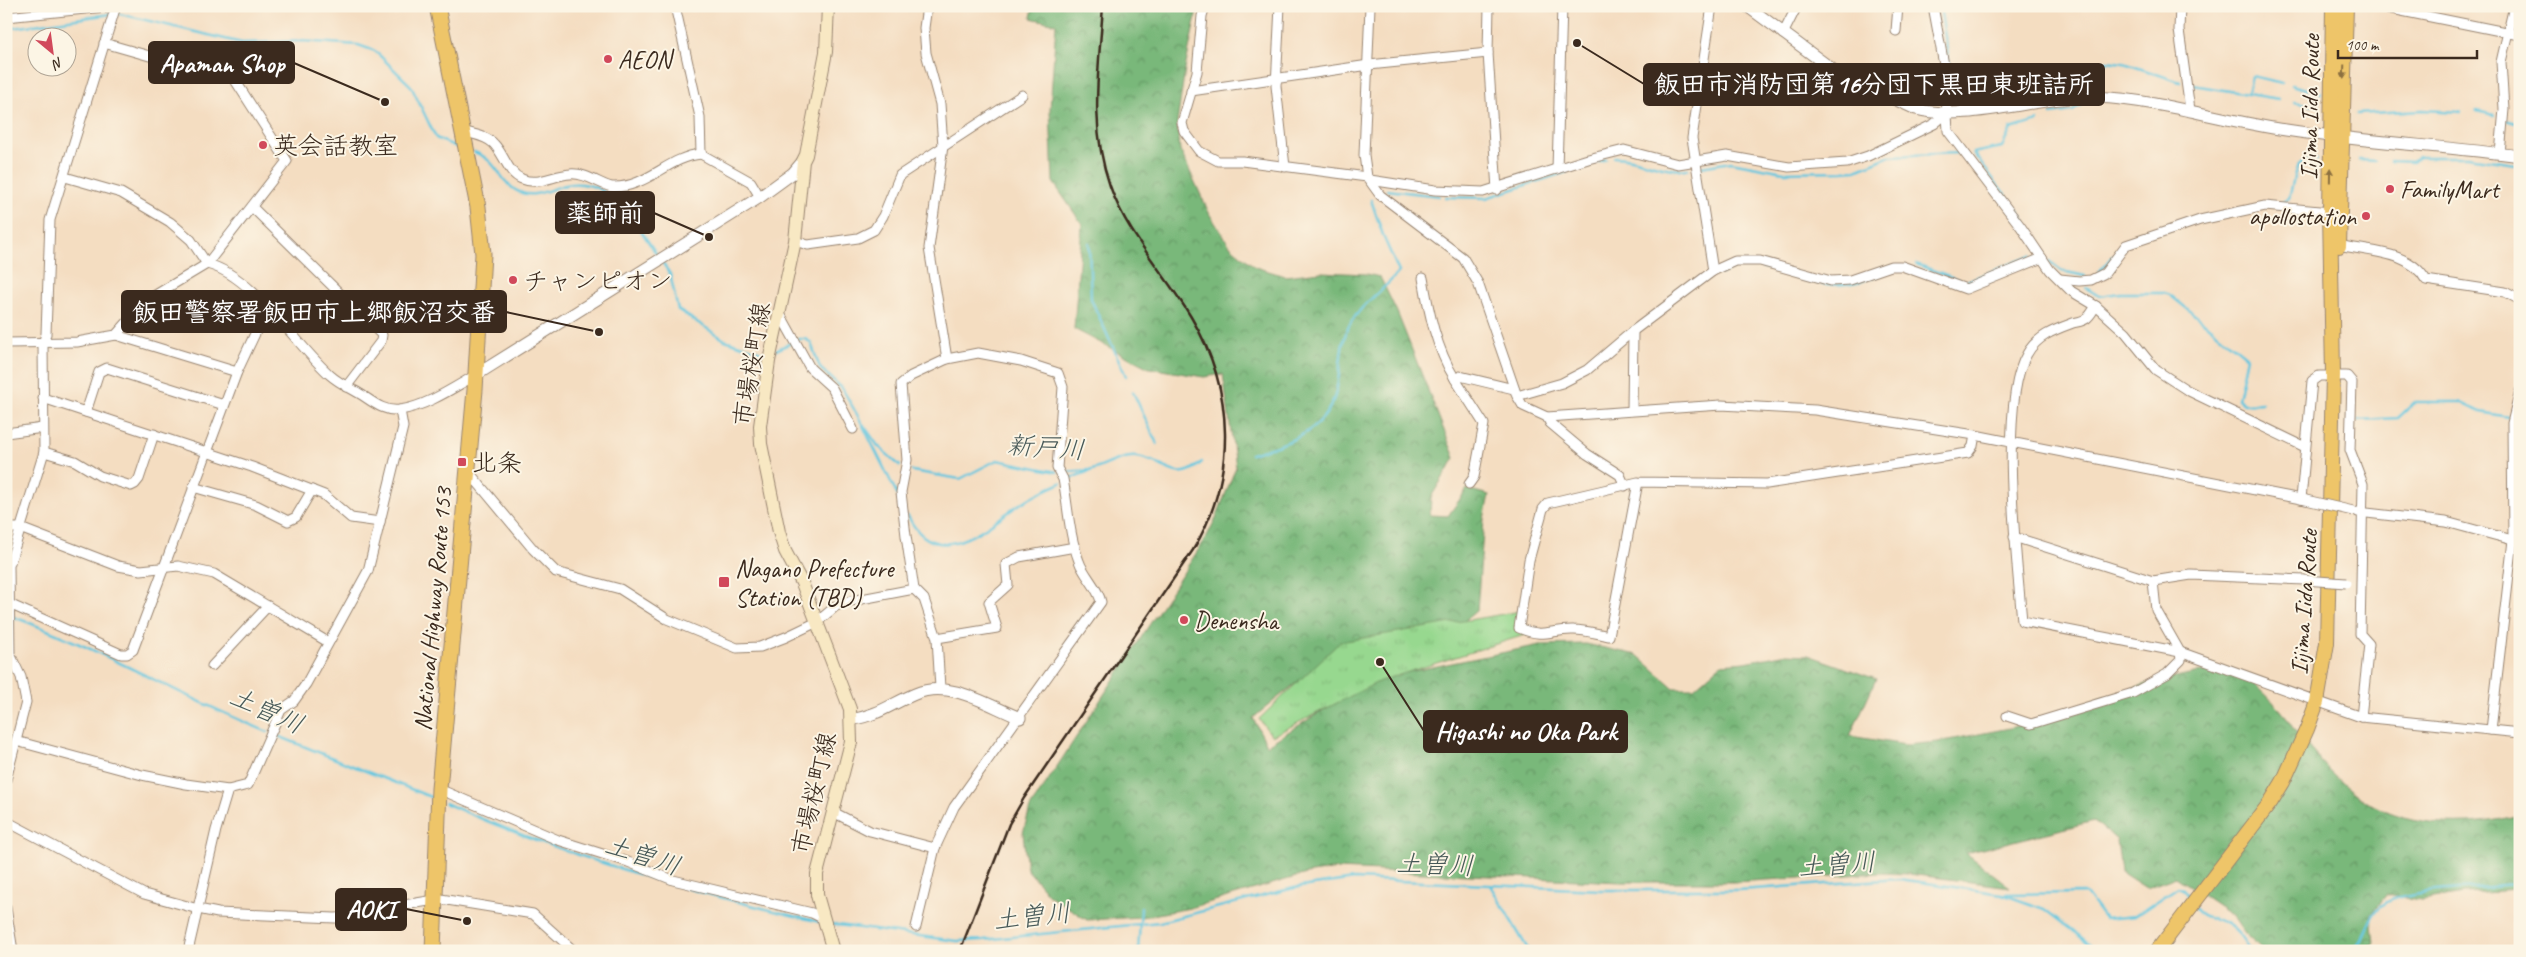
<svg xmlns="http://www.w3.org/2000/svg" width="2526" height="957" font-family="Caveat,'Klee One',sans-serif">
<style>
.forest{fill:url(#forest-crowns);stroke:#5a714c}
.park{fill:url(#park-tufts);stroke:#698156}
.lines{fill:none;stroke-linecap:round;stroke-linejoin:round}
.stream{stroke:#62c6df;stroke-width:2.5}
.minor-casing{stroke:#988470;stroke-width:11}
.tertiary-casing{stroke:#988470;stroke-width:13}
.secondary-casing{stroke:#988470;stroke-width:14}
.primary-casing{stroke:#988470;stroke-width:16}
.trunk-casing{stroke:#988470;stroke-width:17}
.minor{stroke:#fff;stroke-width:9}
.tertiary{stroke:#fff;stroke-width:11}
.secondary{stroke:#f8e8c3;stroke-width:12}
.primary{stroke:#eec569;stroke-width:14}
.trunk{stroke:#eec569;stroke-width:15}
.rail{stroke:#3b2a1e;stroke-width:2.5}
.minor-bridge-casing{stroke:#988470;stroke-width:11;stroke-linecap:butt}
.minor-bridge{stroke:#fff;stroke-width:9}
.oneway{fill:#8c7040}
.poi-dot{fill:#d1495b;stroke:#fcf5e5;stroke-width:2}
.labels{text-anchor:middle;stroke-width:4;stroke-linejoin:round;paint-order:stroke}
.poi-label{font-size:25px;fill:#3b2a1e;stroke:#fcf5e5;text-anchor:start}
.street-label{font-size:25px;fill:#3b2a1e;stroke:#fcf5e5}
.water-label{font-size:26px;font-style:italic;fill:#475958;stroke:#fcf5e5}
.leader{fill:none;stroke:#3b2a1e;stroke-width:2}
.callout-dot{fill:#3b2a1e;stroke:#fcf5e5;stroke-width:2}
.callout{fill:#3b2a1e;stroke:#3b2a1e;stroke-width:2}
.callout-label{font-size:26px;text-anchor:middle;font-weight:bold;fill:#fff}
</style>
<defs>
<pattern id="forest-crowns" width="20" height="18" patternUnits="userSpaceOnUse" patternTransform="scale(1.25)"><rect width="20" height="18" fill="#79b87a"/><path d="M2 6a3 3 0 1 1 6 0M12 15a3 3 0 1 1 6 0" fill="none" stroke="#649663"/></pattern>
<pattern id="park-tufts" width="24" height="20" patternUnits="userSpaceOnUse" patternTransform="scale(1.25)"><rect width="24" height="20" fill="#97d88f"/><path d="M3 7l-1-3M5 7V3M7 7l1-3M15 17l-1-3M17 17v-4M19 17l1-3" fill="none" stroke="#83ba7b"/></pattern>
</defs>
<rect width="100%" height="100%" fill="#fcf5e5"/>
<filter id="ink" filterUnits="userSpaceOnUse"><feTurbulence type="fractalNoise" baseFrequency=".02" numOctaves="2"/><feDisplacementMap in="SourceGraphic" scale="10" xChannelSelector="R" yChannelSelector="G"/><feConvolveMatrix kernelMatrix="1 2 1 2 8 2 1 2 1" color-interpolation-filters="sRGB"/></filter>
<filter id="wash" filterUnits="userSpaceOnUse"><feTurbulence type="fractalNoise" baseFrequency=".0096" numOctaves="4" result="noise"/><feDisplacementMap in="SourceGraphic" scale="20" xChannelSelector="R" yChannelSelector="G"/><feGaussianBlur stdDeviation="1.12" result="paint"/><feColorMatrix in="noise" values="0 0 0 0 0 0 0 0 0 0 0 0 0 0 0 0 0 1.4 0 .05"/><feComposite in="paint" operator="in"/></filter>
<g filter="url(#wash)">
<rect width="100%" height="100%" fill="#f4ddc1"/>
<path class="forest" d="M1033,6h165l-13,63 -8,54 3,27 30,65 20,31 25,21 30,9 36,-4 45,2 14,3 17,35 58,146 -24,39 -1,18 18,1 19,-27 22,6 -5,24 -7,91 -23,20 -110,14 -91,74 14,27 107,-66 166,-34 46,-1 51,11 37,33h20l27,-24 24,-2 42,-8 21,1 68,24 -26,57 56,9 32,-3 72,-14 146,-47 39,-8 22,-3 29,4c10,12 21,21 32,33 6,6 10,14 15,21 18,23 40,49 63,66 45,35 112,34 164,21v75l-57,3 -42,7 -35,-5 -15,20 3,28 -16,8h-95l-19,-18 -13,-19 -55,-37 -30,11 -25,-16 -4,-32 -23,-19 -128,32 44,34 -101,-13 -30,-1 -145,9h-113l-284,-13 -31,5 -116,34 -49,9 -54,3 -38,-25 -22,-26 -4,-36 7,-25 176,-270 10,-20 20,-51 -13,-93 -19,3 -55,-9 -75,-39 8,-105 -29,-42 -3,-72 6,-86 -25,-6z"/>
<polygon class="park" points="1521,611 1519,628 1531,633 1380,681 1272,736 1259,719 1340,642"/>
<g class="lines">
<g class="stream">
<polyline points="1940,6 1950,67"/>
<polyline points="116,13 242,43 302,41 358,45 375,51 411,86 436,138 461,149"/>
<polyline points="6,29 111,14"/>
<polyline points="2193,85 2279,99"/>
<polyline points="2291,85 2322,93"/>
<polyline points="2099,90 2100,67 2106,61 2124,63 2180,82"/>
<polyline points="2248,94 2252,76 2282,83"/>
<polyline points="2294,102 2318,106"/>
<polyline points="2476,111 2495,115"/>
<polyline points="2051,114 2073,111 2081,105"/>
<polyline points="2357,114 2422,110 2461,112"/>
<polyline points="2507,120 2520,124"/>
<path d="M474,152c26,9 25,33 48,41 13,5 30,-5 44,-8 45,-10 72,42 93,73"/>
<polyline points="1973,153 2019,212 2042,250"/>
<polyline points="1973,153 2002,147 2011,129 2038,121"/>
<path d="M1614,157c26,0 48,15 74,12"/>
<polyline points="2359,160 2375,161"/>
<polyline points="2390,161 2413,162 2418,157 2468,157 2515,164"/>
<polyline points="1701,167 1731,162 1784,172 1843,171 1856,170 1890,156 1958,153"/>
<polyline points="1576,169 1606,159"/>
<polyline points="1387,190 1439,196"/>
<polyline points="1445,197 1486,198 1567,172"/>
<path d="M2280,204l9,-6c7,-18 1,-41 28,-38"/>
<polyline points="1089,243 1091,299 1126,376"/>
<polyline points="2049,261 2062,271 2085,276"/>
<polyline points="662,262 670,274 678,310 725,340 764,353"/>
<polyline points="1916,264 1965,282 2031,256"/>
<path d="M1762,267c51,14 72,29 123,5"/>
<polyline points="2099,272 2113,255"/>
<polyline points="1720,274 1741,265"/>
<polyline points="2086,288 2099,296 2120,293 2164,293 2170,295 2247,357 2238,399 2244,404 2262,403"/>
<polyline points="776,350 799,339 806,339 811,343 820,368 842,388 859,418"/>
<polyline points="1133,392 1157,444"/>
<polyline points="859,418 898,496"/>
<polyline points="2358,420 2398,418 2415,402 2460,402 2480,412 2509,417"/>
<polyline points="863,424 878,446 900,466"/>
<path d="M1251,454c41,-12 81,-24 87,-73 3,-17 2,-36 10,-53 11,-23 35,-37 51,-56l-15,-34 -13,-38"/>
<path d="M1095,469c12,-4 30,-14 42,-12 28,3 38,30 65,5"/>
<polyline points="912,471 960,479 997,460 1057,472"/>
<polyline points="1063,472 1090,470"/>
<polyline points="1066,480 1095,469"/>
<path d="M908,516c28,57 78,11 112,-12 13,-8 27,-15 41,-21"/>
<path d="M11,616c89,32 170,81 257,116"/>
<polyline points="273,734 433,798"/>
<path d="M445,803c120,54 247,89 375,119"/>
<polyline points="1490,885 1529,951"/>
<polyline points="2005,894 2083,893 2087,895 2105,919 2135,916 2178,887 2183,889 2190,899"/>
<path d="M2195,908c7,10 17,9 28,14 13,6 20,17 27,29"/>
<polyline points="830,924 957,941 983,940 1160,922 1294,888 1354,879 1600,890 1739,890 1899,879 2002,894 2044,909 2099,951"/>
<polyline points="1138,951 1141,908"/>
<path d="M2352,951c15,-12 15,-36 32,-47 25,-17 102,-14 136,-20"/>
</g>
</g>
</g>
<g filter="url(#ink)">
<g class="lines">
<defs>
<g id="minor">
<polyline points="675,6 700,117 701,154 751,182 760,197"/>
<polyline points="927,6 924,28 926,53 940,104 943,146 929,248 947,359"/>
<polyline points="1205,6 1202,16 1197,72 1182,123 1184,131 1199,151 1218,161 1242,161 1367,177 1380,195 1463,258 1478,283 1517,396 1523,406 1547,417 1721,405 1815,410 1975,435 2306,500"/>
<polyline points="1280,6 1276,86 1285,167"/>
<polyline points="1489,6 1488,53 1497,190"/>
<polyline points="1712,6 1692,138 1713,271"/>
<polyline points="1933,6 1944,65 1948,131 2021,227 2050,270 2071,291 2096,306 2126,333 2156,370 2187,390 2305,447"/>
<polyline points="2180,6 2179,30 2190,110"/>
<polyline points="2377,6 2520,35"/>
<polyline points="6,17 115,6"/>
<polyline points="1896,31 1898,6"/>
<polyline points="1783,34 1797,6"/>
<polyline points="1191,91 1369,65 1488,53"/>
<path d="M462,131c10,3 25,5 32,13 10,10 14,30 28,35 16,7 32,-4 48,-5 16,-2 34,13 43,13 34,1 55,-30 88,-33"/>
<polyline points="2500,154 2504,109 2501,62 2514,6"/>
<polyline points="1557,169 1562,6"/>
<path d="M65,177l56,16 49,29 21,18 16,24c46,11 89,81 123,111 10,9 21,13 32,20 12,8 23,17 38,15 27,-4 53,-22 76,-35"/>
<polyline points="1367,177 1364,155 1370,6"/>
<polyline points="1370,180 1435,190 1483,192 1588,159 1624,150 1678,164 1727,156 1789,167 1847,163 1868,156 1934,124 1947,113"/>
<polyline points="252,207 382,335 381,341 346,387"/>
<polyline points="795,241 808,245 858,238 874,230 883,216 900,175 1022,95"/>
<path d="M2339,245c28,7 70,5 87,35l79,12 15,8"/>
<path d="M1423,278c6,35 13,70 32,101"/>
<polyline points="2060,279 2079,281 2091,280 2105,273 2126,245 2200,220 2265,206 2330,212"/>
<path d="M2096,306c-3,4 -5,9 -9,12 -3,3 -10,4 -14,5 -19,7 -36,13 -46,31 -29,48 -10,208 -5,267l158,31 181,65 159,16"/>
<polyline points="780,314 810,368 832,388 853,429"/>
<polyline points="116,335 237,372"/>
<polyline points="6,343 77,342 116,335 147,300 207,264 287,161 233,77 202,71 104,43"/>
<polyline points="1517,396 1562,383 1587,370 1633,331 1713,271 1735,261 1760,261 1831,281 1850,280 1891,266 1902,266 1966,289 2042,258"/>
<polyline points="43,398 252,467 324,495 351,518 380,522"/>
<polyline points="1632,410 1633,331"/>
<polyline points="86,412 99,372 107,368 224,405"/>
<polyline points="1547,417 1550,423 1587,454 1620,475 1625,486"/>
<polyline points="6,433 43,428"/>
<polyline points="44,452 75,461 100,476 131,486 135,484 139,479 154,434"/>
<polyline points="468,471 533,549 556,572 620,589 667,619 737,648 760,647 786,637 817,622 836,606 851,601 914,589"/>
<path d="M1638,482l-29,154c-12,-2 -23,-6 -35,-6 -23,-1 -29,9 -55,-2l10,-68 14,-51 5,-6 90,-21 129,2 201,-31 5,-7 2,-11"/>
<polyline points="1469,484 1474,477 1484,424 1455,379 1460,376 1514,389"/>
<polyline points="193,487 256,505 288,521 296,517 312,490"/>
<polyline points="2301,499 2312,381 2319,376 2347,376 2352,382 2350,450 2363,484 2360,634 2369,644 2361,717"/>
<polyline points="2358,512 2446,522 2520,542"/>
<polyline points="6,528 20,528 118,566 141,570 178,566 214,574 328,642"/>
<polyline points="2014,537 2153,581 2191,575 2304,580"/>
<polyline points="7,603 121,654 127,654 133,650 237,372 268,306"/>
<polyline points="937,638 997,628 989,602 1008,585 1006,564 1019,557 1075,547"/>
<polyline points="212,666 268,606"/>
<polyline points="2007,716 2031,724 2133,693 2167,674 2181,660 2180,652 2156,610 2153,581"/>
<polyline points="2491,730 2513,540 2512,423 2520,391"/>
<polyline points="16,741 142,775 186,784 228,790 248,785 281,710 294,701 306,684 368,571 403,427 400,410"/>
<polyline points="6,780 26,702 21,677 10,654 9,566 44,452 43,344 46,334 50,220 116,6"/>
<polyline points="439,789 558,840 628,862 673,880 812,913 822,918"/>
<polyline points="833,812 870,831 935,848"/>
<polyline points="6,821 144,894 198,909 218,913 335,918 369,916 398,906 441,899 533,914 574,951"/>
<polyline points="6,908 13,951"/>
<path d="M916,927l19,-79 19,-41 147,-205c-3,-15 -17,-26 -22,-41 -10,-26 -11,-55 -16,-82l-6,-11 6,-81 -5,-14 -37,-12 -43,-8 -31,6 -36,17 -10,8 6,76 -6,32 5,44 8,53 10,10 13,39 3,50"/>
<polyline points="188,951 216,830 228,790"/>
</g>
<g id="tertiary">
<path d="M1747,6l89,66 80,37c51,14 125,-14 180,-12 65,3 127,24 190,33 78,12 156,16 234,26"/>
<polyline points="476,375 760,197 793,173 803,161"/>
<path d="M851,720c30,-6 38,-15 64,-26 35,-15 72,11 105,24"/>
</g>
<polyline id="secondary" points="828,6 826,52 806,155 803,161 795,241 769,361 760,426 761,444 779,532 785,551 802,583 850,709 851,742 817,874 817,895 833,951"/>
<g id="primary">
<polyline points="2339,246 2346,6"/>
<polyline points="2157,951 2270,803 2283,782 2307,729 2317,702 2327,643 2333,374 2330,212 2333,6"/>
</g>
<polyline id="trunk" points="433,951 439,789 475,390 483,254 478,207 437,6"/>
</defs>
<use href="#minor" class="minor-casing"/>
<use href="#tertiary" class="tertiary-casing"/>
<use href="#secondary" class="secondary-casing"/>
<use href="#primary" class="primary-casing"/>
<use href="#trunk" class="trunk-casing"/>
<use href="#minor" class="minor"/>
<use href="#tertiary" class="tertiary"/>
<use href="#secondary" class="secondary"/>
<use href="#primary" class="primary"/>
<use href="#trunk" class="trunk"/>
<path class="rail" d="M960,951l49,-127 15,-26 169,-248c44,-73 42,-160 -2,-233 -26,-44 -64,-82 -81,-131 -21,-59 -11,-119 -7,-180"/>
<defs>
<g id="minor-bridge">
<polyline points="2306,500 2353,511"/>
<polyline points="2304,580 2346,583"/>
</g>
</defs>
<use href="#minor-bridge" class="minor-bridge-casing"/>
<use href="#minor-bridge" class="minor-bridge"/>
</g>
<defs><path id="oneway-solid" d="M-6-.8H1V-3.2L6.5 0L1 3.2V.8H-6Z" transform="scale(1.25)"/></defs>
<g class="oneway">
<use href="#oneway-solid" transform="translate(2344 72) rotate(92)"/>
<use href="#oneway-solid" transform="translate(2330 175) rotate(-89)"/>
</g>
</g>
<g class="poi-dot">
<circle cx="608" cy="59" r="5"/>
<circle cx="263" cy="145" r="5"/>
<circle cx="2390" cy="189" r="5"/>
<circle cx="2366" cy="216" r="5"/>
<circle cx="513" cy="280" r="5"/>
<rect x="457" y="457" width="10" height="10" rx="2.5"/>
<rect x="718" y="576" width="12" height="12" rx="2.5"/>
<circle cx="1184" cy="620" r="5"/>
</g>
<g class="labels">
<g class="poi-label">
<text x="618" y="68">AEON</text>
<text x="273" y="154">英会話教室</text>
<text x="2400" y="198">FamilyMart</text>
<text x="2356" y="225" text-anchor="end">apollostation</text>
<text x="523" y="289">チャンピオン</text>
<text x="472" y="471">北条</text>
<text x="735" y="577">Nagano Prefecture<tspan x="735" dy="29">Station (TBD)</tspan></text>
<text x="1194" y="629">Denensha</text>
</g>
<g class="street-label">
<text transform="translate(2309 107) rotate(-89)" y="9">Iijima Iida Route</text>
<text transform="translate(751 364) rotate(-81)" y="9">市場桜町線</text>
<text transform="translate(2303 602) rotate(-86)" y="9">Iijima Iida Route</text>
<text transform="translate(432 609) rotate(-85)" y="9">National Highway Route 153</text>
<text transform="translate(813 793) rotate(-77)" y="9">市場桜町線</text>
</g>
<g class="water-label">
<text transform="translate(1046 447) rotate(4)" y="9">新戸川</text>
<text transform="translate(267 710) rotate(24)" y="9">土曽川</text>
<text transform="translate(643 855) rotate(18)" y="9">土曽川</text>
<text transform="translate(1435 864) rotate(2)" y="9">土曽川</text>
<text transform="translate(1837 864) rotate(-4)" y="9">土曽川</text>
<text transform="translate(1032 916) rotate(-6)" y="9">土曽川</text>
</g>
</g>
<path class="leader" d="M385 102L294 63M1577 43L1644 84M709 237L654 213M599 332L506 312M1380 662L1424 731M467 921L406 909"/>
<g class="callout-dot">
<circle cx="385" cy="102" r="5"/>
<circle cx="1577" cy="43" r="5"/>
<circle cx="709" cy="237" r="5"/>
<circle cx="599" cy="332" r="5"/>
<circle cx="1380" cy="662" r="5"/>
<circle cx="467" cy="921" r="5"/>
</g>
<g class="callout">
<rect x="149" y="42" width="145" height="41" rx="5"/>
<rect x="1644" y="64" width="460" height="41" rx="5"/>
<rect x="556" y="192" width="98" height="41" rx="5"/>
<rect x="122" y="291" width="384" height="41" rx="5"/>
<rect x="1424" y="711" width="203" height="41" rx="5"/>
<rect x="336" y="889" width="70" height="41" rx="5"/>
</g>
<g class="callout-label">
<text x="222" y="72">Apaman Shop</text>
<text x="1874" y="93">飯田市消防団第16分団下黒田東班詰所</text>
<text x="605" y="222">薬師前</text>
<text x="314" y="321">飯田警察署飯田市上郷飯沼交番</text>
<text x="1526" y="740">Higashi no Oka Park</text>
<text x="371" y="918">AOKI</text>
</g>
<rect width="2526" height="957" fill="none" stroke="#fcf5e5" stroke-width="25"/>
<g transform="translate(52 52) rotate(151)"><circle r="24" fill="#fcf5e5" stroke="#afa495"/>
<path d="M0-4L9 19L0 12L-9 19Z" fill="#d1495b"/>
<text y="-8" font-size="14" font-weight="bold" text-anchor="middle" fill="#3b2a1e">N</text>
</g>
<path d="M2338 50v8h139v-8" fill="none" stroke="#3b2a1e" stroke-width="2.5"/>
<text x="2346" y="50" font-size="15" fill="#3b2a1e" stroke="#fcf5e5" stroke-width="4" paint-order="stroke">100 m</text>
</svg>
